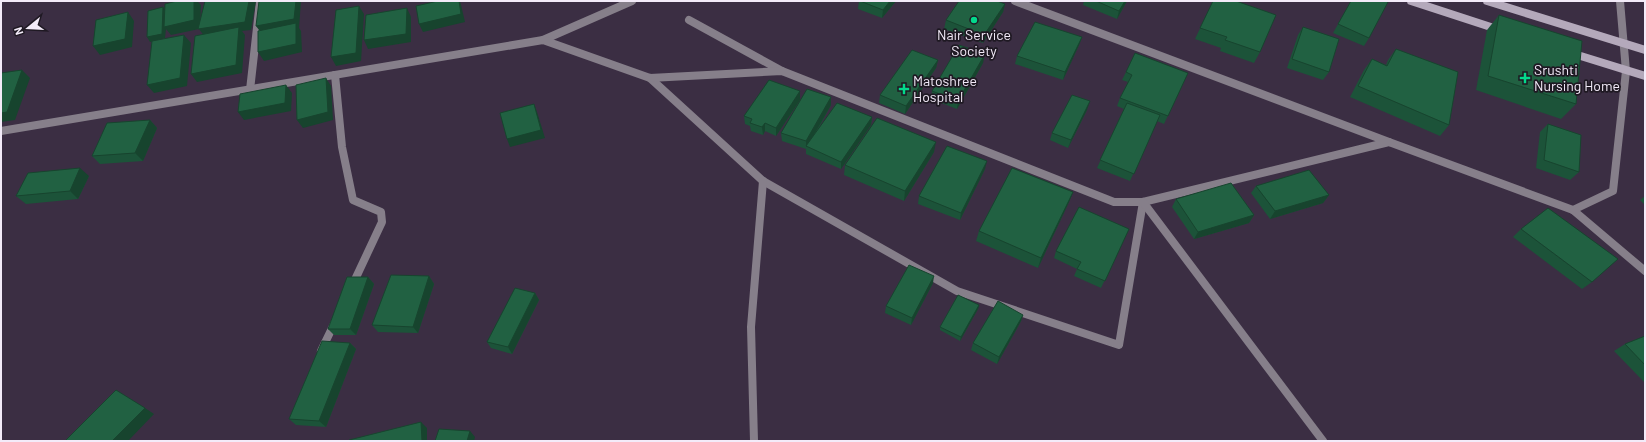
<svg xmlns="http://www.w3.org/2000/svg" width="1646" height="442" font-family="Barlow,sans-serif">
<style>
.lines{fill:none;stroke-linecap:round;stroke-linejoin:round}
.street{stroke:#867f8a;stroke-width:8}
.secondary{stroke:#b4a9bb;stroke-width:8}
.wall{fill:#1c5339}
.shaded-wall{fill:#17442e}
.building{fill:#216142;stroke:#17442e}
.poi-dot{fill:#03d98b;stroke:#1f1923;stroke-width:1.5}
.labels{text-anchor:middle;stroke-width:3.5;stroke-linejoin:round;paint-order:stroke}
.poi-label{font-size:14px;fill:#f3ebf9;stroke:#1f1923;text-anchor:start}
</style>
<rect width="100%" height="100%" fill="#3b2e43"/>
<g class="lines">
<g class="street">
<polyline points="1015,1 1389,142"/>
<polyline points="689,20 782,71"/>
<polyline points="543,40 632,1"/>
<polyline points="335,75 342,147 353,200 381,212 382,222 352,286"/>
<polyline points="650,78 763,181 957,291 1119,345 1143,202"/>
<polyline points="250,90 260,1"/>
<polyline points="1,131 543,40 650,78 782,71 1114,202 1143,202 1389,142 1573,210 1645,271"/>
<polyline points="1143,202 1323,441"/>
<polyline points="1573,210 1613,191 1626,71 1620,1"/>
<polyline points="321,351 335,322"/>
<polyline points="754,441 751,327 763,181"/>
</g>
<g class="secondary">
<polyline points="1411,1 1500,30"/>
<polyline points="1487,1 1645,50"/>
<polyline points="1571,53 1645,76"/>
</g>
</g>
<g class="wall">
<polygon points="859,1 896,1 882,18 858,9"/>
<polygon points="1084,1 1127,1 1117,19 1083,5"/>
<polygon points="1213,1 1260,52 1254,63 1220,51 1221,48 1195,39"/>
<polygon points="1351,1 1386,1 1369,38 1364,46 1333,33"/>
<polygon points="1005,4 1003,12 983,43 944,29 946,20"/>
<polygon points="1499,15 1576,104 1561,119 1476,90 1487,30"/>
<polygon points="1303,27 1329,72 1323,80 1287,68 1298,35"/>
<polygon points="1082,37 1079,45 1063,80 1015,64 1017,56"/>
<polygon points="1396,49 1449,125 1440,136 1350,97 1364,70 1372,59 1386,65 1388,60"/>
<polygon points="938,60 936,68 905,114 879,103 880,95"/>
<polygon points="983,63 957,109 931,99 932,91"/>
<polygon points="1126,72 1188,73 1164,124 1157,121 1130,181 1097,168 1124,109 1117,106 1120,98 1128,82 1122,80"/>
<polygon points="831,97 831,105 815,135 872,117 871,125 841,169 806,154 806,149 782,141 781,133"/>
<polygon points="800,100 776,136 765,131 763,135 751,131 750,126 745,124 744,116"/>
<polygon points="1087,110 1068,148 1050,140 1052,133"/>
<polygon points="150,120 157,128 143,161 100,164 92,156"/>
<polygon points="1548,124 1579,172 1570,180 1536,168 1540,132"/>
<polygon points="934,152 904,201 844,175 845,165"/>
<polygon points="985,169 960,220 918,204 919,196"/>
<polygon points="89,176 78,199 26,204 16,196"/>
<polygon points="1256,186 1329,195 1323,203 1270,219 1251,193"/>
<polygon points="1073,192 1069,202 1038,268 976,241 979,231"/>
<polygon points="1645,196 1645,205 1640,200"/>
<polygon points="1176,199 1254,215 1249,223 1194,239 1172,207"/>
<polygon points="1129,229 1101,288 1074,276 1077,269 1054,258 1056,251"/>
<polygon points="1521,229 1592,282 1582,289 1513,237"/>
<polygon points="429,276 434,284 418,333 378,332 372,325"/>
<polygon points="368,277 374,284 356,335 334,335 328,329"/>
<polygon points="933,283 911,325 885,313 886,306"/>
<polygon points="535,293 539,300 512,354 491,348 487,342"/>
<polygon points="979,305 978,309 960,341 940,330 940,327"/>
<polygon points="1023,315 1021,321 997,364 971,350 973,343"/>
<polygon points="1645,336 1645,383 1614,351 1625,344"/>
<polygon points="350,343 356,349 326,427 296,425 289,419"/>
</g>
<g class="shaded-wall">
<polygon points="194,1 197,1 201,5 200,28 249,1 256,1 251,30 242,31 245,35 242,73 197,82 191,74 205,37 199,29 171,35 166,29 165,38 150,42 147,37 163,7 166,12"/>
<polygon points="296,1 301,1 299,28 301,31 302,52 264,61 258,52 262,34 256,26"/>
<polygon points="459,1 460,1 461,5 465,22 423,32 419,24"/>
<polygon points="890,1 896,1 882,18 883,10"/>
<polygon points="1125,1 1127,1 1117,19 1119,11"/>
<polygon points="1005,4 1003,12 983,43 984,35"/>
<polygon points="359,6 364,14 361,61 336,66 331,57"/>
<polygon points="407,8 411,17 411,42 368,49 364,40"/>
<polygon points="128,12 134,21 132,47 100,55 93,46"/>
<polygon points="184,35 191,43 187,86 154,93 147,85"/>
<polygon points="1082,37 1079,45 1063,80 1065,72"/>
<polygon points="985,54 983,63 957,109 958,101"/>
<polygon points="938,60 936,68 905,114 906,106"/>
<polygon points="22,70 30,78 15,120 1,122 1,113"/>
<polygon points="326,78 331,86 333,120 303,128 297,120"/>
<polygon points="286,85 292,93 291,111 244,120 238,112"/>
<polygon points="800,91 800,100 776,136 776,128"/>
<polygon points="831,97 831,105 807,147 806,147 806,141"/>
<polygon points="1090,101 1087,110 1068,148 1071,140"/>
<polygon points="534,104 537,112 545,138 510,147 507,139"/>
<polygon points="872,117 871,125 841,169 841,162"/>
<polygon points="150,120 157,128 143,161 135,153"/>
<polygon points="765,123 765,131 763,135 762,127"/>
<polygon points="936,142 934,152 904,201 905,191"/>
<polygon points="987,161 985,169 960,220 961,213"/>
<polygon points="80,168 89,176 78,199 70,191"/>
<polygon points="1073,192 1069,202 1038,268 1041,258"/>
<polygon points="1329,195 1323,203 1270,219 1275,211"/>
<polygon points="1254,215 1249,223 1194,239 1198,232"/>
<polygon points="429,276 434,284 418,333 413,327"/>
<polygon points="934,276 933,283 911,325 912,318"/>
<polygon points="368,277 374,284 356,335 350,329"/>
<polygon points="535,293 539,300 512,354 508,347"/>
<polygon points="979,305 978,309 960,341 961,337"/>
<polygon points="1023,315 1021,321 997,364 999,357"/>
<polygon points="350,343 356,349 326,427 319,421"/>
<polygon points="145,408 154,414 128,441 112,441"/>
<polygon points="421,422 427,428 427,441 422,441"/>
<polygon points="470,431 475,437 474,441 467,441"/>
</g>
<g class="building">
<polygon points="177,1 194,1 194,20 164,27 165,4"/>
<polygon points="205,1 249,1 245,22 198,29"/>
<polygon points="259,1 296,1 294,19 256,26"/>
<polygon points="438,1 459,1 461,14 419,24 416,6"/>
<polygon points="860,1 890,1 883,10"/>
<polygon points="959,1 997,1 1005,4 984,35 946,20"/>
<polygon points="1096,1 1125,1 1119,11"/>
<polygon points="1213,1 1236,1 1276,15 1260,52 1225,40 1227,37 1200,28"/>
<polygon points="1351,1 1386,1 1388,2 1369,38 1338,24"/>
<polygon points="359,6 356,53 331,57 336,10"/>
<polygon points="163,7 162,34 147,37 148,11"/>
<polygon points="407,8 406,34 364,40 366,15"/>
<polygon points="128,12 125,39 93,46 96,20"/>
<polygon points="1499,15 1582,41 1576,104 1488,76"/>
<polygon points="1035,22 1082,37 1065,72 1017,56"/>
<polygon points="296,23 296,44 258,52 258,31"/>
<polygon points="239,27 236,65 191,74 195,36"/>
<polygon points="1303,27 1339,39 1329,72 1292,59"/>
<polygon points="184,35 180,78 147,85 152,41"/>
<polygon points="959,45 985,54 958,101 932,91"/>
<polygon points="1396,49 1458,72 1449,125 1358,86 1372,59 1387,66"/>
<polygon points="912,50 938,60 906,106 880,95"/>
<polygon points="1135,53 1188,73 1168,116 1120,98 1132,75 1126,72"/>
<polygon points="22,70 7,112 1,113 1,73"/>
<polygon points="326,78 328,112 297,120 296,85"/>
<polygon points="769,80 800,91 776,128 765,123 762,127 750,123 752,119 744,116"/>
<polygon points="286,85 285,103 238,112 240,94"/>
<polygon points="807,89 831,97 806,141 781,133"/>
<polygon points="1072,95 1090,101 1071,140 1052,133"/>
<polygon points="837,103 872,117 841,162 806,146"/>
<polygon points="1127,103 1160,115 1134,174 1100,160"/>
<polygon points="534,104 541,130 507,139 500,113"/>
<polygon points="877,118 936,142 905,191 845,165"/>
<polygon points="150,120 135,153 92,156 107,123"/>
<polygon points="1548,124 1581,135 1579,172 1544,160"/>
<polygon points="947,146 987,161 961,213 919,196"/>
<polygon points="80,168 70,191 16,196 28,173"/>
<polygon points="1012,168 1073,192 1041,258 979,231"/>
<polygon points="1309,170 1329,195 1275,211 1256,186"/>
<polygon points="1231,183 1254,215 1198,232 1176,199"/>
<polygon points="1079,207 1129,229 1105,281 1077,269 1081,262 1056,251"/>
<polygon points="1548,208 1618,259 1592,282 1521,229"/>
<polygon points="909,265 934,276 912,318 886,306"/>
<polygon points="391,275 429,276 413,327 372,325"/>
<polygon points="347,277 368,277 350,329 328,329"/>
<polygon points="515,288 535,293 508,347 487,342"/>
<polygon points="958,295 979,305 961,337 940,327"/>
<polygon points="998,301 1023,315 999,357 973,343"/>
<polygon points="1645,336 1645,365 1625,344"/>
<polygon points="322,341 350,343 319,421 289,419"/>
<polygon points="116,390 145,408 112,441 65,441"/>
<polygon points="421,422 422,441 349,441 349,440"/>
<polygon points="439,429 470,431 467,441 435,441"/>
</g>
<g class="poi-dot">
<circle cx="974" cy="20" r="4"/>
<path d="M1523 72h4v4h4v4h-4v4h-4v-4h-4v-4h4z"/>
<path d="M902 83h4v4h4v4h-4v4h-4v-4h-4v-4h4z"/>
</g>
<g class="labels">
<g class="poi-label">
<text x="974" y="40" text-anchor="middle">Nair Service<tspan x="974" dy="16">Society</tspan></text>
<text x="1534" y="75">Srushti<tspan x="1534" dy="16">Nursing Home</tspan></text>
<text x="913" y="86">Matoshree<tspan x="913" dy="16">Hospital</tspan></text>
</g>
</g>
<rect width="1646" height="442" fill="none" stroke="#f3ebf9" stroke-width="4"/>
<g transform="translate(28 28) rotate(252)" stroke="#1f1923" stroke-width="3" paint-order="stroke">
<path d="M0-3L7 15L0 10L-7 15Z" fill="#f3ebf9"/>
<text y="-6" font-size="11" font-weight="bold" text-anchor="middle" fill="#f3ebf9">N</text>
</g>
</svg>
